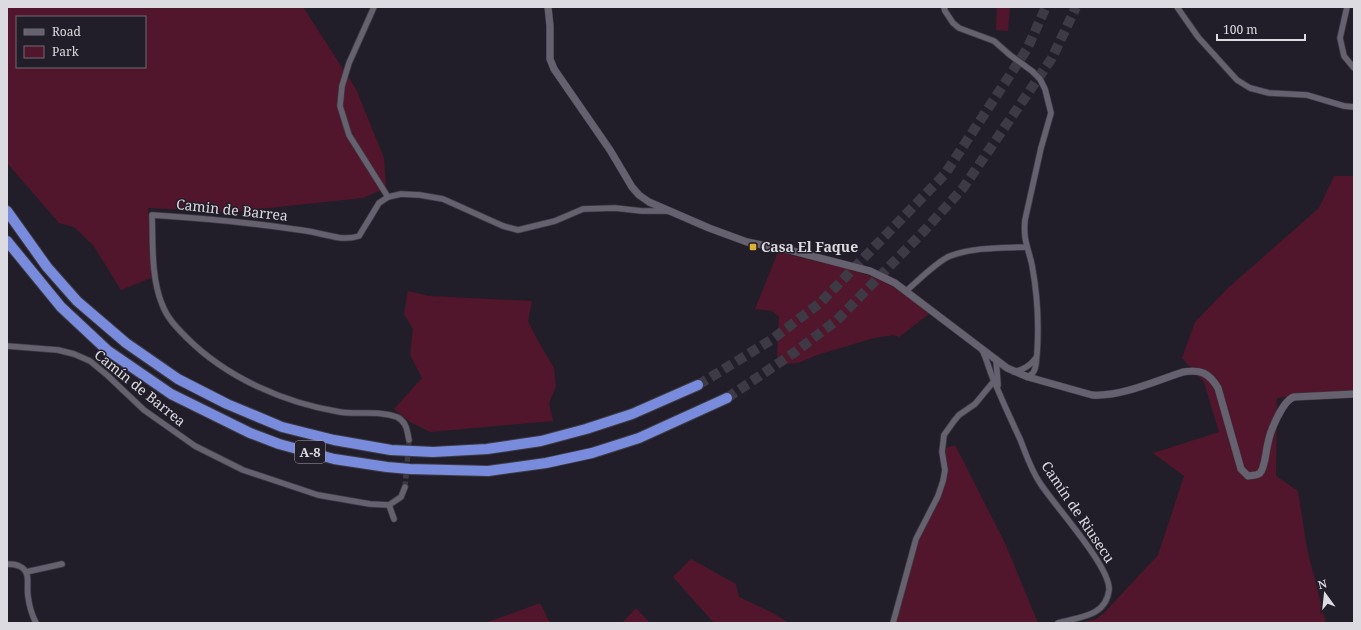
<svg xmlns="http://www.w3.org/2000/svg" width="1361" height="630" font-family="'Noto Serif',serif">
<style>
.green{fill:#51162c;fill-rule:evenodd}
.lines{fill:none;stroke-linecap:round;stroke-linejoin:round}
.minor-tunnel{stroke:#3e3a45;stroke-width:5.5;stroke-dasharray:5.5 3;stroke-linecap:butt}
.motorway-tunnel{stroke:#3e3a45;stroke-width:10;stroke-dasharray:10 5;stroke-linecap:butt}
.minor-casing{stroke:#3e3b43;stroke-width:7}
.tertiary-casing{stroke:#3e3b43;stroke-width:8}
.motorway-casing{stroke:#3e3b43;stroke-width:12}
.minor{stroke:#66616e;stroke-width:5.5}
.tertiary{stroke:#66616e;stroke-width:7}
.motorway{stroke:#798bdc;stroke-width:10}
.poi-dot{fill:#ddb133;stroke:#221e29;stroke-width:1.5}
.labels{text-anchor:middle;stroke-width:3;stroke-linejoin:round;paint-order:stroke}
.shield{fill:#221e29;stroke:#a5a2aa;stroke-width:1}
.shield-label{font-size:13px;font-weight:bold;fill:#dddbe2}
.street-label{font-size:14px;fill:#dddbe2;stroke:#221e29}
.poi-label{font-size:14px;font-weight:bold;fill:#dddbe2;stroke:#221e29;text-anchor:start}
</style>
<rect width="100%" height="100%" fill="#221e29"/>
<g class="green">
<path d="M7,7h296l53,82 28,69 2,30 -23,10 -132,14 -83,-4 3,70 -30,12 -28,-45 -19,-18 -15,-4 -52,-60zM17,17h128v50h-128z"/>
<polygon points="997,7 1010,7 1008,31 996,30"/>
<polygon points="1334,176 1354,176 1354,390 1277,398 1276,476 1298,491 1307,549 1326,623 1078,623 1096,619 1104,613 1158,555 1184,476 1153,453 1219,432 1204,382 1182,358 1195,322 1228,288 1319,208"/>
<polygon points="778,252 848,269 880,279 908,296 929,314 899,337 894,335 874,338 817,355 798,363 781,364 777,355 779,317 772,311 755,309"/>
<polygon points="408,291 429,296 532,301 528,321 537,339 554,368 556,386 549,403 553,421 430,432 410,422 394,409 422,378 410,355 413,329 404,314"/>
<polygon points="955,445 1005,543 1038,623 894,623 916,544 940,496 946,448"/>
<polygon points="691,559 736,584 739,597 773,613 789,623 714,623 673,577"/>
<polygon points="540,603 549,621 553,623 485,623"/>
<polygon points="636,608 650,623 622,623"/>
</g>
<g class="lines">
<polyline class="minor-tunnel" points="405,487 409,440"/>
<g class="motorway-tunnel">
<polyline points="698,385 771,340 820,303 945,174 1027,49 1046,7"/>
<polyline points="727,398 795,352 837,320 924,231 963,188 1052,58 1076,7"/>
</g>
<defs>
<g id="minor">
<polyline points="374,7 349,63 342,86 340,106 349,135 388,197"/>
<path d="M944,7l1,4 8,12 6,5 35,13 16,14 22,16 8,8 5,10 6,24 -10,35 -16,72c-2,20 3,27 7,45 5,27 7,61 5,89 -1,6 0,11 -3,17 -1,3 -4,4 -6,6"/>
<polyline points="1177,7 1198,37 1237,80 1250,88 1269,93 1307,95 1344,106 1354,107"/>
<polyline points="1347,7 1340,38 1344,56 1354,68"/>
<path d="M906,291c12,-10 30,-29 44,-35 23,-9 52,-8 77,-9"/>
<polyline points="7,346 58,350 74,354 90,361 107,375 144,410 195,446 243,470 318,495 370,504 389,505 401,497 405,487"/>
<path d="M982,350c5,9 7,20 12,31 8,19 17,39 26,58 6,15 11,31 20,44 14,22 71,84 69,107 -3,27 -31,27 -51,33"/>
<polyline points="996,359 998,385"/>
<path d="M1014,372c10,-3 16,-6 22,-14"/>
<path d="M409,440c-2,-9 -2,-18 -12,-23 -19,-7 -38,-2 -57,-5 -55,-9 -113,-34 -153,-74 -10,-10 -20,-20 -25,-34 -11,-26 -9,-61 -10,-89 47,3 94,7 141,14 8,1 16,2 24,4 16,3 26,8 42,3l20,-33 9,-6 13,-3 19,1 23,4 60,27 15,4 37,-9 28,-12 32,-1 27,3h26"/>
<polyline points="389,505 394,519"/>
<path d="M7,564c5,0 8,0 12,2 13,5 7,20 9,30 1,10 4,19 8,27"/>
<polyline points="26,572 62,564"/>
<polyline points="893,623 916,539 938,496 943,481 945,470 942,452 944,435 954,421 959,415 975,404 994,381"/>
</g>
<path id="tertiary" d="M548,7l2,19v33l4,10 56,81 22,37 7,8 10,7 60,26 38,14 42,8 81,21 25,12 112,85 21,9 64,18c29,2 63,-14 91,-23 18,-3 26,1 35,16l23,81 7,7c3,-1 9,0 12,-3 5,-5 6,-23 8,-30 2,-12 15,-43 26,-46l60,-3"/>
<g id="motorway">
<polyline points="7,211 47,267 77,301 126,343 178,379 227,404 282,427 334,440 391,450 433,452 487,449 541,441 586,429 632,414 698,385"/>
<polyline points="7,241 61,307 107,350 171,394 250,433 279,444 334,459 387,467 410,469 488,471 546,463 592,453 639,438 727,398"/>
</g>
</defs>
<use href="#minor" class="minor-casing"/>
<use href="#tertiary" class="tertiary-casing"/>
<use href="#motorway" class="motorway-casing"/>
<use href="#minor" class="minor"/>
<use href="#tertiary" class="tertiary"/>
<use href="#motorway" class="motorway"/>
</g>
<rect class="poi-dot" x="749" y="243" width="8" height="8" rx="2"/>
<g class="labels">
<rect class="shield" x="295" y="441" width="30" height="22" rx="3"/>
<g class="shield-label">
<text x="310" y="457">A-8</text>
</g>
<g class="street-label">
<text transform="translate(232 210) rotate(6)" y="5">Camin de Barrea</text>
<text transform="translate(140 388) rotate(39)" y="5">Camín de Barrea</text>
<text transform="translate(1078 512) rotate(56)" y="5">Camín de Riusecu</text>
</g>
<g class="poi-label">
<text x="761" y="252">Casa El Faque</text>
</g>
</g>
<rect width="1361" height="630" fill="none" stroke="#dddbe2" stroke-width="16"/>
<rect x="16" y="16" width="130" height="52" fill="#221e29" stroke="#6d6a73"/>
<rect x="24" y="29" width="20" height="6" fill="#66616e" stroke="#6d6a73"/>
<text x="52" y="36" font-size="12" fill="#dddbe2">Road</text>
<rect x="24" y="46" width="20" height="12" fill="#51162c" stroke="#6d6a73"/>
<text x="52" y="56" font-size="12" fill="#dddbe2">Park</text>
<g transform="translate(1325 594) rotate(345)" stroke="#221e29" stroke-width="3" paint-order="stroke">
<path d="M0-3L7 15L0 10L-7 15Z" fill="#dddbe2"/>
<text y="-6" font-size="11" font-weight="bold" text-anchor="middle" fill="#dddbe2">N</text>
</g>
<path d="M1217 34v6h88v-6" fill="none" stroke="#dddbe2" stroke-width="2"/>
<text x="1223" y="34" font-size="12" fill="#dddbe2" stroke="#221e29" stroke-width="3" paint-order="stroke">100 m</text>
</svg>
